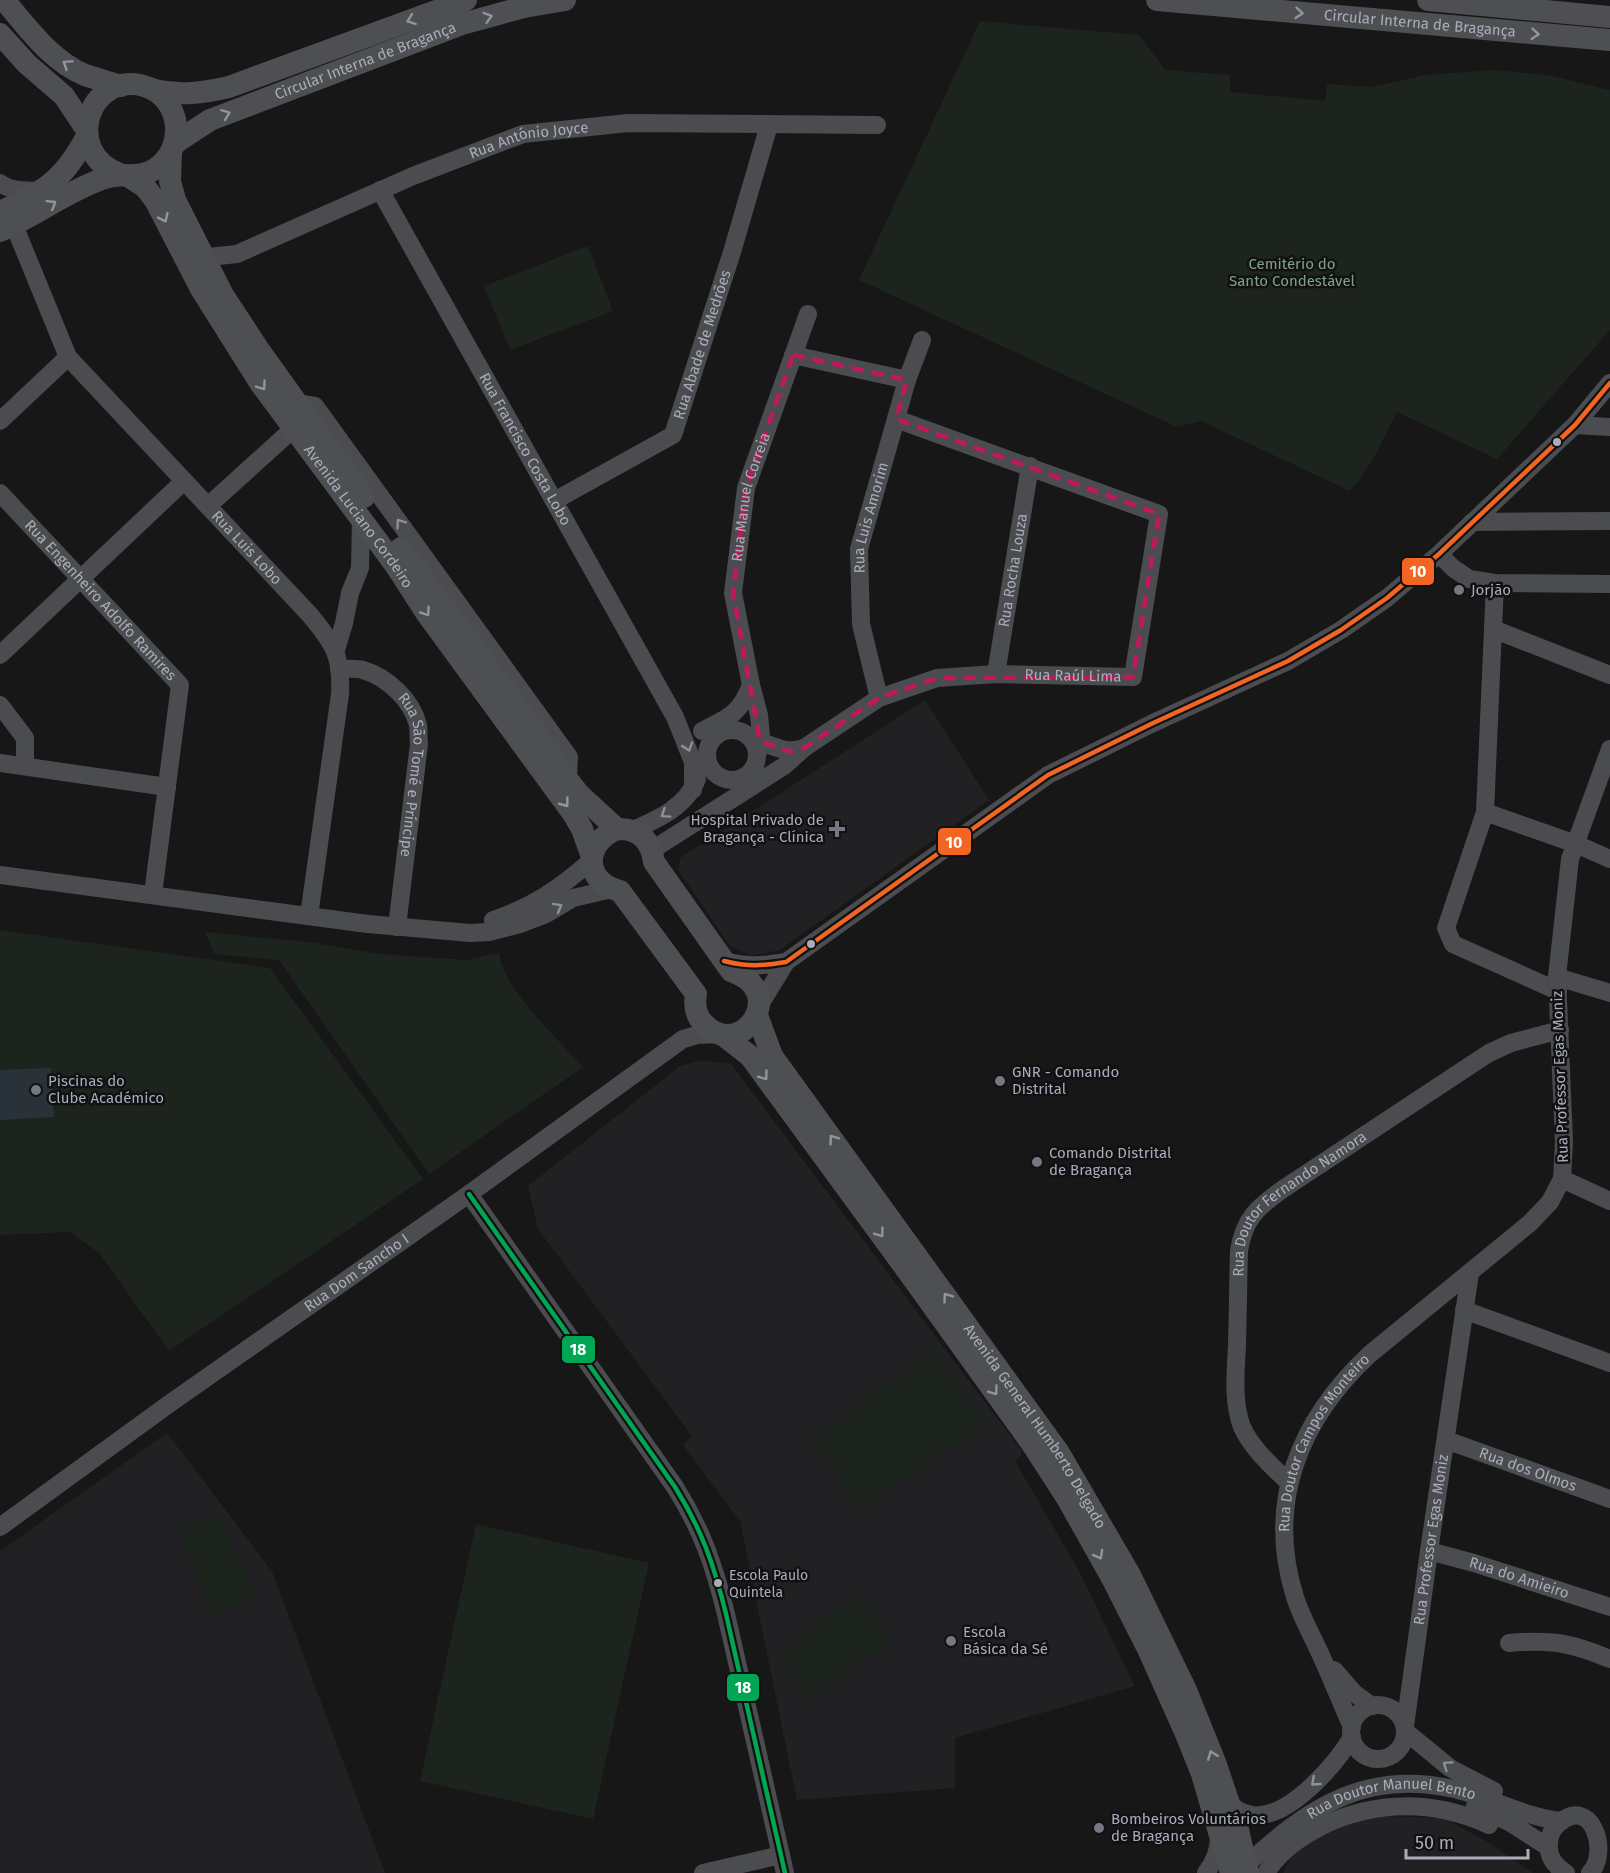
<svg xmlns="http://www.w3.org/2000/svg" width="1610" height="1873" font-family="'Fira Sans',sans-serif">
<style>
.built{fill:#212123}
.green{fill:#1d241e}
.water{fill:#2a3239}
.lines{fill:none;stroke-linecap:round;stroke-linejoin:round}
.minor{stroke:#4b4c50;stroke-width:18}
.major{stroke:#4d4f52;stroke-width:22}
.major-bridge{stroke:#4d4f52;stroke-width:22}
.bus-1-casing{stroke:#111113;stroke-width:9}
.bus-2-casing{stroke:#111113;stroke-width:9}
.bus-1{stroke:#f26522;stroke-width:4.5}
.bus-2{stroke:#00a651;stroke-width:4.5}
.oneway{stroke:#91969e}
.oneway2{stroke:#8c9099}
.marked{fill:none;stroke:#c2185b;stroke-width:4.5;stroke-dasharray:12 8;stroke-linejoin:round}
.bus-dot{fill:#a8adb8;stroke:#111113;stroke-width:2}
.poi-dot{fill:#757880;stroke:#111113;stroke-width:2}
.labels{text-anchor:middle;stroke-width:5;stroke-linejoin:round;paint-order:stroke}
.bus-label{font-size:14px;fill:#a8adb8;stroke:#111113;text-anchor:start}
.street-label{font-size:15px;fill:#a8adb8;stroke:#111113}
.park-label{font-size:15px;fill:#7fa381;stroke:#111113}
.poi-label{font-size:15px;fill:#a8adb8;stroke:#111113;text-anchor:start}
.line-badge{stroke:#111113;stroke-width:2}
.badge-label{font-size:16px;text-anchor:middle;font-weight:bold;fill:#fff}
</style>
<rect width="100%" height="100%" fill="#171717"/>
<g class="built">
<polygon points="925,700 989,800 780,950 751,956 730,946 678,870 680,858"/>
<polygon points="702,1060 731,1064 1021,1450 1021,1455 1015,1461 1079,1571 1135,1686 955,1738 955,1788 797,1800 740,1521 683,1445 692,1436 538,1229 528,1186 680,1066"/>
<polygon points="167,1433 272,1571 385,1873 0,1873 0,1551"/>
<polygon points="1383,1816 1444,1818 1486,1841 1533,1873 1283,1873 1293,1853 1320,1836 1363,1819"/>
</g>
<g class="green">
<path d="M980,21l159,14 26,35 65,5v17l95,9 2,-17 45,3 53,-12 68,-5 54,5 63,15v240l-113,129 -100,-47c-14,28 -26,55 -47,79l-149,-70 -24,6 -318,-147z"/>
<polygon points="588,246 613,311 510,350 484,286"/>
<polygon points="0,930 270,968 423,1179 169,1351 99,1253 70,1232 0,1235"/>
<path d="M205,932l104,10 71,12 86,6 33,-7c4,36 60,87 84,114l-154,107 -150,-214 -65,-6z"/>
<polygon points="934,1349 986,1423 862,1510 811,1440"/>
<polygon points="222,1513 255,1600 212,1616 179,1530"/>
<polygon points="476,1524 649,1563 593,1819 420,1781"/>
<polygon points="859,1594 894,1640 811,1699 777,1655"/>
</g>
<polygon class="water" points="51,1068 54,1117 0,1120 0,1070"/>
<g class="lines">
<g class="minor">
<path d="M0,183c10,9 29,7 42,8"/>
<path id="s1" d="M380,190l295,527 18,45v28"/>
<path id="s2" d="M14,225l54,132 242,258c24,29 32,41 30,79l-31,222"/>
<path id="s3" d="M202,255l6,2 29,-3 176,-78 110,-42 105,-11 249,2"/>
<polyline points="793,355 907,380"/>
<polyline points="296,403 315,406 569,757 568,779"/>
<polyline points="0,421 68,357"/>
<polyline points="1575,425 1610,427"/>
<path id="s4" d="M0,493l180,192 -27,209"/>
<path id="s5" d="M554,501l119,-66 59,-183 37,-127"/>
<polyline points="208,506 293,429"/>
<polyline points="1472,522 1610,521"/>
<polyline points="1439,554 1453,568 1469,579 1495,583 1610,584"/>
<polyline points="1495,583 1485,812 1446,928 1453,944 1558,991"/>
<polyline points="1493,629 1610,675"/>
<polyline points="336,650 344,623 350,593 360,568 361,518"/>
<polyline points="0,655 184,481"/>
<path id="s6" d="M339,669c8,0 17,-1 24,1 24,7 49,30 55,55 1,6 0,13 1,19l-22,183"/>
<path id="s7" d="M996,674l34,-208"/>
<path id="s8" d="M879,698l-18,-74 -2,-75 48,-169 15,-40"/>
<polyline points="0,705 25,738 25,765"/>
<circle cx="732" cy="755" r="25"/>
<path d="M702,731c26,-13 38,-17 49,-46"/>
<path d="M753,740c20,4 30,15 51,8"/>
<path id="s9" d="M758,753l3,-17 -2,-21 -8,-30 -18,-92 13,-105 62,-174"/>
<polyline points="0,763 167,787"/>
<polyline points="1485,812 1576,844 1610,859"/>
<path d="M633,830c25,-11 53,-23 64,-51"/>
<path id="s10" d="M652,850l132,-84 20,-18 75,-50 58,-20 59,-4 137,3 26,-163 -263,-95"/>
<polyline points="0,875 368,924 470,933 489,932 520,924 546,914 573,898 612,889"/>
<path d="M493,920c40,-13 67,-32 99,-60"/>
<path d="M724,961c24,6 38,5 62,1l262,-187 103,-51 137,-63 53,-31 46,-32 52,-44 136,-129 35,-42"/>
<polyline points="1557,977 1610,993"/>
<polyline points="759,1006 786,962"/>
<polyline points="1562,1179 1610,1201"/>
<path d="M469,1194l206,293c27,43 39,78 51,127l59,259"/>
<polyline points="1464,1310 1610,1363"/>
<path id="s11" d="M1446,1440l164,59"/>
<path id="s12" d="M1289,1483c-17,-17 -37,-34 -47,-56 -10,-26 -6,-57 -5,-83 1,-31 1,-62 2,-93 5,-33 19,-44 44,-62l206,-136 22,-10 49,-13"/>
<path id="s13" d="M0,1527l169,-123 300,-210 214,-155 14,-4 22,-1"/>
<path id="s14" d="M1429,1551l45,12 136,44"/>
<path d="M1509,1643c43,-4 62,0 101,16"/>
<polyline points="1334,1670 1354,1693 1372,1706"/>
<circle cx="1378" cy="1732" r="27"/>
<path id="s15" d="M1405,1726l24,-175 41,-278"/>
<path id="s16" d="M1352,1727c-10,-22 -19,-45 -29,-67 -9,-21 -21,-41 -28,-63 -30,-95 5,-178 75,-243l160,-131 20,-21 12,-23 2,-38 -7,-164 13,-118 40,-110"/>
<polyline points="1405,1731 1450,1768 1494,1791"/>
<path d="M1230,1805c9,6 19,12 31,10 33,-3 75,-51 91,-78"/>
<polyline points="1475,1806 1509,1822 1548,1847"/>
<path id="s17" d="M1239,1872c69,-66 131,-108 230,-79 31,9 60,25 93,28"/>
<polyline points="703,1873 781,1855"/>
<path d="M1206,1873c9,-12 13,-23 13,-39"/>
<path d="M1266,1873c14,-22 33,-35 56,-47 54,-26 112,-26 167,-1"/>
<path d="M1566,1873c-11,-7 -19,-16 -17,-30 0,-8 4,-15 10,-20 33,-28 51,29 31,50"/>
</g>
<g class="major">
<path d="M4,0c23,27 47,61 81,75 12,4 24,7 36,11"/>
<path id="s18" d="M1157,0l453,40"/>
<polyline points="1428,0 1610,17"/>
<polyline points="0,34 27,64 64,96 86,129"/>
<path d="M154,90c26,6 49,3 75,-3l237,-87"/>
<path id="s19" d="M175,143l35,-23 252,-96 62,-17 41,-7"/>
<polyline points="171,152 170,181 175,200 223,295 259,350 364,497"/>
<path id="s20" d="M126,175l19,12 10,13 46,89 59,94 136,183 31,48 147,201 8,14 10,28"/>
<path d="M0,212c45,-21 63,-31 87,-76"/>
<path d="M0,231c35,-15 66,-39 102,-52 19,-8 36,1 53,-10 32,-20 27,-72 -11,-83 -56,-15 -82,67 -24,88"/>
<polyline points="401,548 532,727 560,770 579,794 617,829"/>
<path d="M617,829c23,-1 34,12 37,33l77,109c60,20 10,91 -27,53 -8,-8 -10,-19 -8,-30l-76,-103c-37,-9 -37,-48 -3,-62z"/>
<path id="s21" d="M757,1015l15,41 287,397 71,122 56,115 29,72 23,68"/>
<polyline points="723,1035 750,1056 909,1273 1032,1444 1067,1498 1112,1578 1149,1651 1186,1734 1202,1774 1231,1873"/>
</g>
<polyline class="major-bridge" points="1238,1830 1248,1873"/>
<defs>
<path id="bus-1" d="M724,961c24,6 38,5 62,1l262,-187 103,-51 137,-63 53,-31 46,-32 52,-44 136,-129 35,-42"/>
<path id="bus-2" d="M469,1194l206,293c27,43 39,78 51,127l59,259"/>
</defs>
<use href="#bus-1" class="bus-1-casing"/>
<use href="#bus-2" class="bus-2-casing"/>
<use href="#bus-1" class="bus-1"/>
<use href="#bus-2" class="bus-2"/>
</g>
<defs><path id="oneway-chevron" d="M-2-3.5L2.5 0L-2 3.5" fill="none" stroke-width="1.6" stroke-linecap="round" stroke-linejoin="round" transform="scale(1.5)"/></defs>
<g class="oneway">
<use href="#oneway-chevron" transform="translate(1299 13) rotate(5)"/>
<use href="#oneway-chevron" transform="translate(488 17) rotate(-16)"/>
<use href="#oneway-chevron" transform="translate(411 20) rotate(160)"/>
<use href="#oneway-chevron" transform="translate(1535 34) rotate(5)"/>
<use href="#oneway-chevron" transform="translate(67 64) rotate(-146)"/>
<use href="#oneway-chevron" transform="translate(226 114) rotate(-21)"/>
<use href="#oneway-chevron" transform="translate(52 204) rotate(-32)"/>
<use href="#oneway-chevron" transform="translate(164 218) rotate(64)"/>
<use href="#oneway-chevron" transform="translate(262 386) rotate(55)"/>
<use href="#oneway-chevron" transform="translate(426 612) rotate(56)"/>
<use href="#oneway-chevron" transform="translate(565 803) rotate(53)"/>
<use href="#oneway-chevron" transform="translate(764 1076) rotate(54)"/>
<use href="#oneway-chevron" transform="translate(833 1139) rotate(-126)"/>
<use href="#oneway-chevron" transform="translate(880 1233) rotate(54)"/>
<use href="#oneway-chevron" transform="translate(947 1297) rotate(-126)"/>
<use href="#oneway-chevron" transform="translate(994 1391) rotate(54)"/>
<use href="#oneway-chevron" transform="translate(1099 1555) rotate(61)"/>
<use href="#oneway-chevron" transform="translate(1212 1755) rotate(-111)"/>
</g>
<g class="oneway2">
<use href="#oneway-chevron" transform="translate(400 523) rotate(-126)"/>
<use href="#oneway-chevron" transform="translate(688 747) rotate(71)"/>
<use href="#oneway-chevron" transform="translate(665 814) rotate(146)"/>
<use href="#oneway-chevron" transform="translate(558 907) rotate(-29)"/>
<use href="#oneway-chevron" transform="translate(1447 1765) rotate(-145)"/>
<use href="#oneway-chevron" transform="translate(1315 1782) rotate(139)"/>
</g>
<path class="marked" d="M793,355l114,25 -11,39 263,95 -26,163 -196,1 -58,20 -75,50 -13,4 -31,-11 -27,-148 13,-105z"/>
<g class="bus-dot">
<circle cx="1557" cy="442" r="5"/>
<circle cx="811" cy="944" r="5"/>
<circle cx="718" cy="1583" r="5"/>
</g>
<g class="poi-dot">
<circle cx="1459" cy="590" r="6"/>
<path d="M834 820h6v6h6v6h-6v6h-6v-6h-6v-6h6z"/>
<circle cx="1000" cy="1081" r="6"/>
<circle cx="36" cy="1090" r="6"/>
<circle cx="1037" cy="1162" r="6"/>
<circle cx="951" cy="1641" r="6"/>
<circle cx="1099" cy="1828" r="6"/>
</g>
<g class="labels">
<g class="bus-label">
<text x="729" y="1580">Escola Paulo<tspan x="729" dy="17">Quintela</tspan></text>
</g>
<g class="street-label">
<text dy="5" stroke="none"><textPath href="#s18" startOffset="264">Circular Interna de Bragança</textPath></text>
<text dy="5" stroke="none"><textPath href="#s19" startOffset="208">Circular Interna de Bragança</textPath></text>
<text dy="5" stroke="none"><textPath href="#s3" startOffset="350">Rua António Joyce</textPath></text>
<text dy="5" stroke="none"><textPath href="#s5" startOffset="231">Rua Abade de Medrões</textPath></text>
<text dy="5" stroke="none"><textPath href="#s1" startOffset="297">Rua Francisco Costa Lobo</textPath></text>
<text dy="5" stroke="none"><textPath href="#s9" startOffset="261">Rua Manuel Correia</textPath></text>
<text dy="5" stroke="none"><textPath href="#s20" startOffset="416">Avenida Luciano Cordeiro</textPath></text>
<text dy="5" stroke="none"><textPath href="#s8" startOffset="184">Rua Luis Amorim</textPath></text>
<text dy="5" stroke="none"><textPath href="#s2" startOffset="404">Rua Luis Lobo</textPath></text>
<text dy="5" stroke="none"><textPath href="#s7" startOffset="105">Rua Rocha Louza</textPath></text>
<text dy="5" stroke="none"><textPath href="#s4" startOffset="147">Rua Engenheiro Adolfo Ramires</textPath></text>
<text dy="5" stroke="none"><textPath href="#s10" startOffset="471">Rua Raúl Lima</textPath></text>
<text dy="5" stroke="none"><textPath href="#s6" startOffset="154">Rua São Tomé e Príncipe</textPath></text>
<text transform="translate(1560 1077) rotate(-92)" y="5">Rua Professor Egas Moniz</text>
<text dy="5" stroke="none"><textPath href="#s12" startOffset="326">Rua Doutor Fernando Namora</textPath></text>
<text dy="5" stroke="none"><textPath href="#s13" startOffset="438">Rua Dom Sancho I</textPath></text>
<text dy="5" stroke="none"><textPath href="#s21" startOffset="498">Avenida General Humberto Delgado</textPath></text>
<text dy="5" stroke="none"><textPath href="#s16" startOffset="308">Rua Doutor Campos Monteiro</textPath></text>
<text dy="5" stroke="none"><textPath href="#s11" startOffset="87">Rua dos Olmos</textPath></text>
<text dy="5" stroke="none"><textPath href="#s15" startOffset="188">Rua Professor Egas Moniz</textPath></text>
<text dy="5" stroke="none"><textPath href="#s14" startOffset="94">Rua do Amieiro</textPath></text>
<text dy="5" stroke="none"><textPath href="#s17" startOffset="177">Rua Doutor Manuel Bento</textPath></text>
</g>
<g class="park-label">
<text x="1292" y="269">Cemitério do<tspan x="1292" dy="17">Santo Condestável</tspan></text>
</g>
<g class="poi-label">
<text x="1471" y="595">Jorjão</text>
<text x="824" y="825" text-anchor="end">Hospital Privado de<tspan x="824" dy="17">Bragança - Clínica</tspan></text>
<text x="1012" y="1077">GNR - Comando<tspan x="1012" dy="17">Distrital</tspan></text>
<text x="48" y="1086">Piscinas do<tspan x="48" dy="17">Clube Académico</tspan></text>
<text x="1049" y="1158">Comando Distrital<tspan x="1049" dy="17">de Bragança</tspan></text>
<text x="963" y="1637">Escola<tspan x="963" dy="17">Básica da Sé</tspan></text>
<text x="1111" y="1824">Bombeiros Voluntários<tspan x="1111" dy="17">de Bragança</tspan></text>
</g>
</g>
<g class="line-badge">
<rect x="1401" y="557" width="34" height="29" rx="6" fill="#f26522"/>
<rect x="937" y="827" width="35" height="29" rx="6" fill="#f26522"/>
<rect x="561" y="1335" width="35" height="29" rx="6" fill="#00a651"/>
<rect x="726" y="1673" width="34" height="29" rx="6" fill="#00a651"/>
</g>
<g class="badge-label">
<text x="1418" y="577">10</text>
<text x="954" y="848">10</text>
<text x="578" y="1355">18</text>
<text x="743" y="1693">18</text>
</g>
<path d="M1406 1849v9h122v-9" fill="none" stroke="#a8adb8" stroke-width="3"/>
<text x="1415" y="1849" font-size="18" fill="#a8adb8" stroke="#111113" stroke-width="4.5" paint-order="stroke">50 m</text>
</svg>
